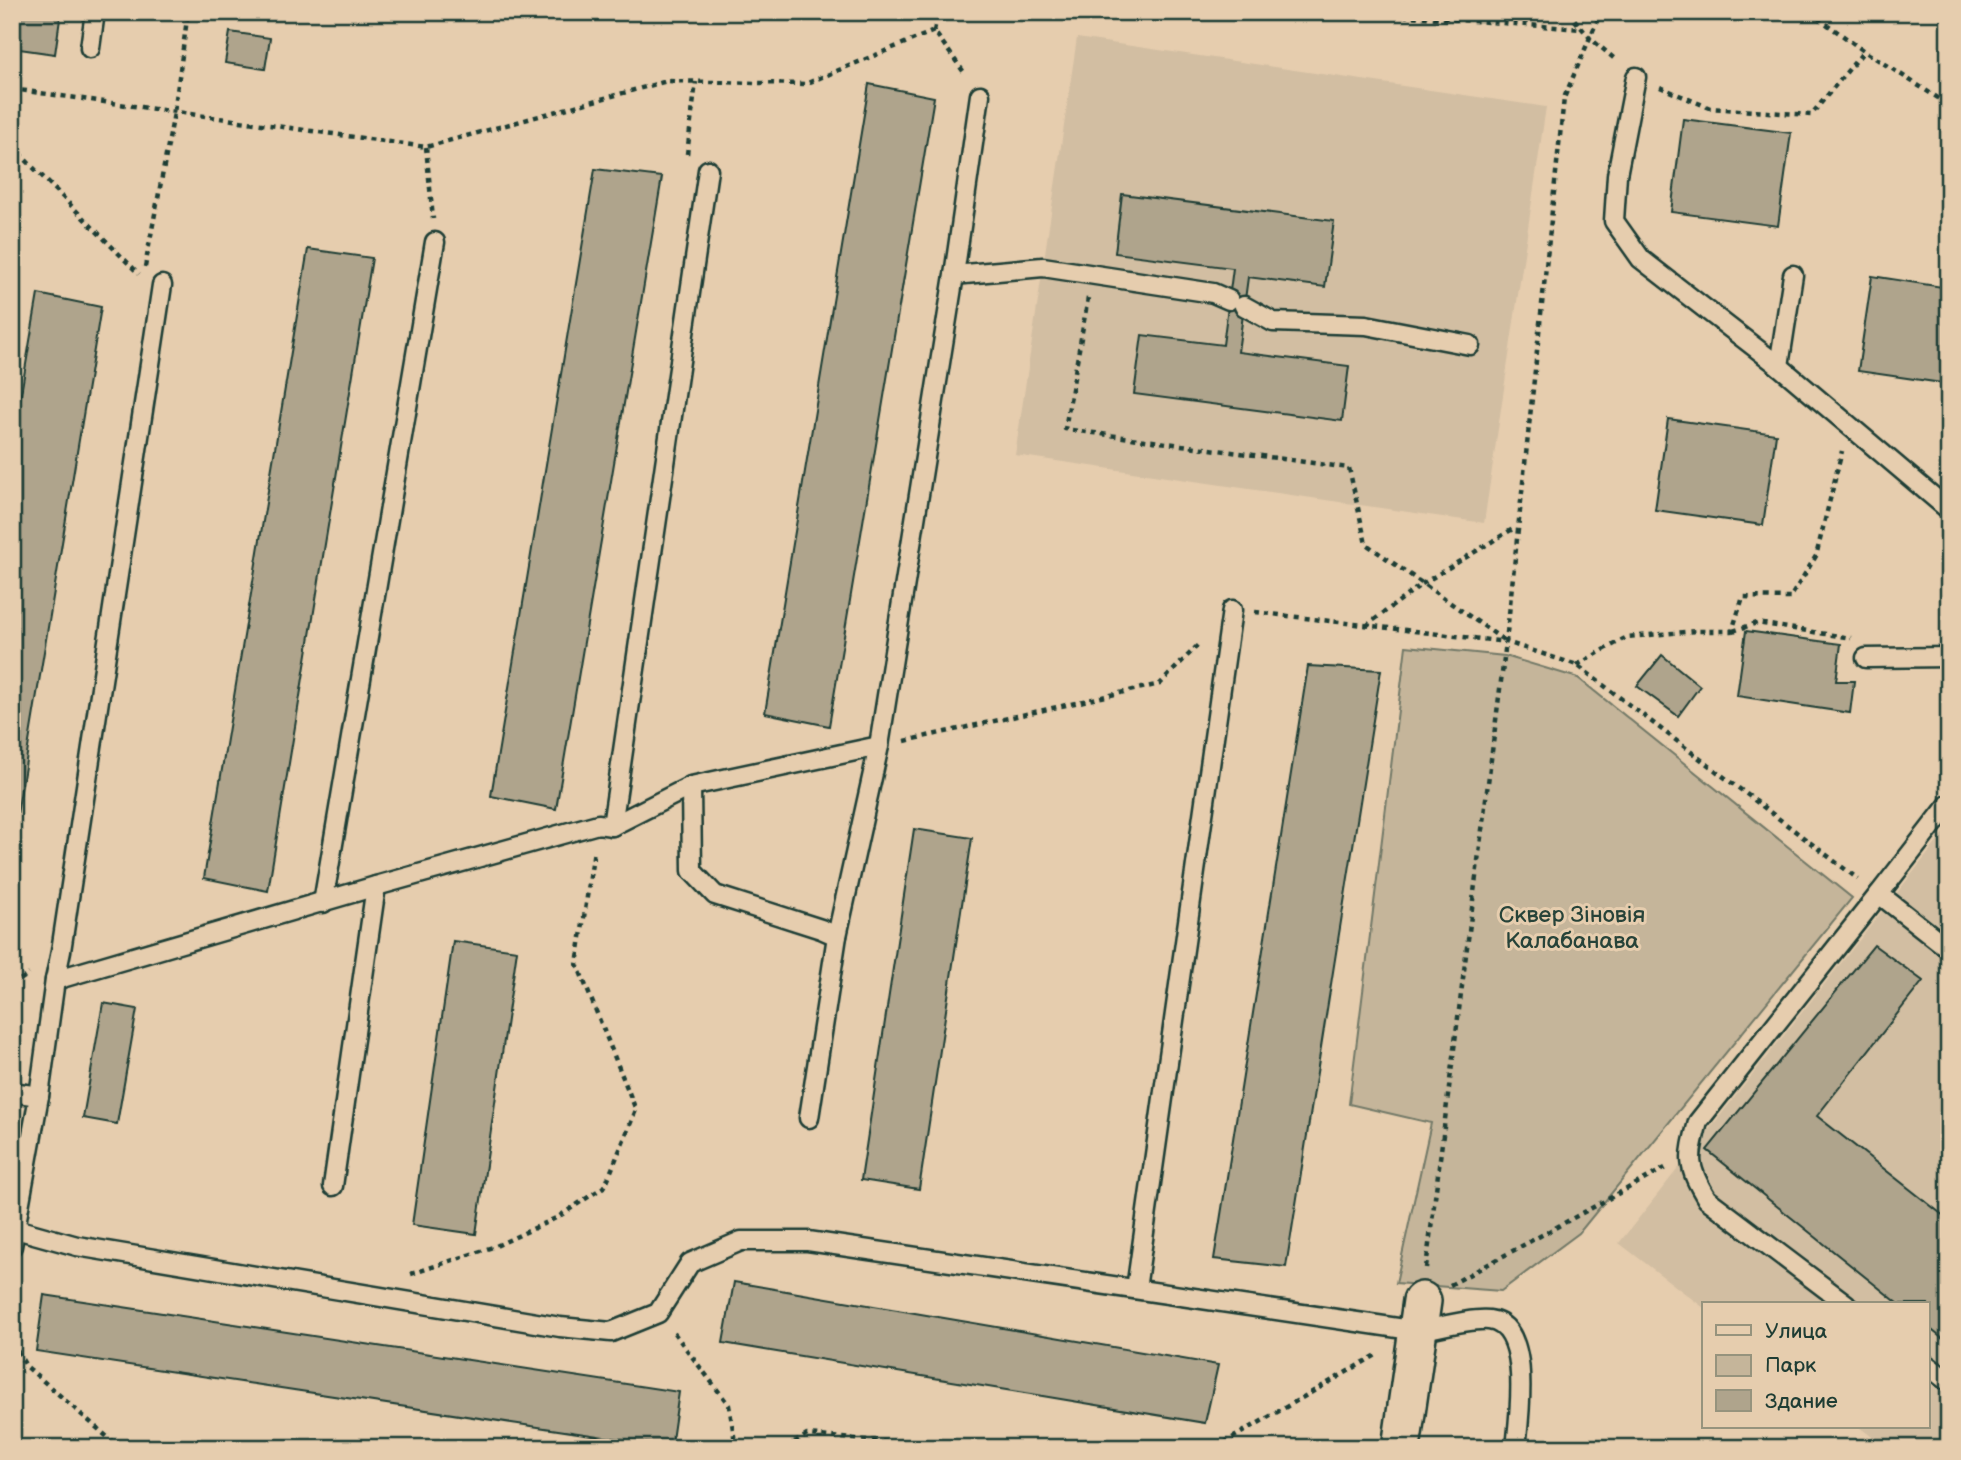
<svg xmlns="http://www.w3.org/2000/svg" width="1961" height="1460" font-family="'Balsamiq Sans',sans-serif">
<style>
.built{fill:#d2bea2}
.green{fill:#c5b59a;stroke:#727967;stroke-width:2}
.building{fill:#afa48c;stroke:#1f3d34;stroke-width:2}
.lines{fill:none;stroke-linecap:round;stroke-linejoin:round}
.lane-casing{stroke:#1f3d34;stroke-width:23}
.street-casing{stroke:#1f3d34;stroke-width:42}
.path{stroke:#1f3d34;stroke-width:4.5;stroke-dasharray:5 5;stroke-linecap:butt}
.lane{stroke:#e6cdae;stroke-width:18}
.street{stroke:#e6cdae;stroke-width:37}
.labels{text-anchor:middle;stroke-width:6;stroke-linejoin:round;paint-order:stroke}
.park-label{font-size:23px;fill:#274339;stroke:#e6cdae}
</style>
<rect width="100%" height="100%" fill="#e6cdae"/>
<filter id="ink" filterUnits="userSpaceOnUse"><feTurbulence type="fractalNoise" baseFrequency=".0143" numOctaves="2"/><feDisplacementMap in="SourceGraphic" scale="14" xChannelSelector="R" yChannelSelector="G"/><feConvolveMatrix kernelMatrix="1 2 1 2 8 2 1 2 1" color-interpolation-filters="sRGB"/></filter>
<g filter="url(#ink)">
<g class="built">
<polygon points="1077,38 1546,107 1484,523 1015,455"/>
<polygon points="1949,827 1949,1448 1887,1448 1859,1427 1928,1427 1928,1304 1704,1304 1704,1308 1619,1243"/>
</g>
<polygon class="green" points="1406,646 1505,656 1578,678 1852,898 1579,1233 1501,1291 1396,1283 1431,1123 1349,1104"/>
<g class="building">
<polygon points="12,12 61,12 55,54 12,48"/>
<polygon points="230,32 270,38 265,69 225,63"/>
<polygon points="869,84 934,97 829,726 765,713"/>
<polygon points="1683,119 1791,133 1778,226 1671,212"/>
<polygon points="595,169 662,177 556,809 491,796"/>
<polygon points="1122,194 1334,221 1325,287 1248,277 1238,352 1349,366 1342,421 1134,394 1142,335 1223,345 1233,268 1115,253"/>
<polygon points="308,249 372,258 268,891 204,878"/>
<polygon points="1872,276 1949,288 1949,384 1858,371"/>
<polygon points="38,294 101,307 12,845 12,446"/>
<polygon points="1668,419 1776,434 1763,525 1655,510"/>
<polygon points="1746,631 1841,644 1836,681 1854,681 1850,713 1737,696"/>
<polygon points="1662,655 1700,686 1678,716 1637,686"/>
<polygon points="1308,666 1381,670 1286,1267 1214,1259"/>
<polygon points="914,829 972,838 919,1189 861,1180"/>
<polygon points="453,941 517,950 476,1234 412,1225"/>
<polygon points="1874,945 1923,981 1817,1116 1949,1220 1949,1344 1928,1327 1928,1304 1899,1304 1707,1150"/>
<polygon points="103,1003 137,1009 117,1124 83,1118"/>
<polygon points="734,1282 1218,1365 1205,1423 723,1343"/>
<polygon points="44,1295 679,1392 671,1447 36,1351"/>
</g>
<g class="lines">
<defs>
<g id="lane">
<polyline points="90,48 95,12"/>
<polyline points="1636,77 1617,175 1614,221 1641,259 1779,366 1949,510"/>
<polyline points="954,275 1043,267 1213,293 1229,300"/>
<polyline points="1244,306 1273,322 1366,325 1470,345"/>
<polyline points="1779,366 1793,275"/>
<polyline points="1866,658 1949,657"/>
<polyline points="691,786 692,871 715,895 821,929 837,936"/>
<polyline points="1949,804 1879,894 1949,949"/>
<polyline points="612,826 708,170"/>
<polyline points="323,903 435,242"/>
<polyline points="55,980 376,886 598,824 612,826 691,786 879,746"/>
<polyline points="12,1092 39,1096"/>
<polyline points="809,1118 837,936 879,746 954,275 980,95"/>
<polyline points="333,1186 376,886"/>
<path d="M16,1229l61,17 483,81 51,5 47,-19 32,-50 51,-22h67l610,90c18,-3 54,-13 71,-11 44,5 30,97 27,128"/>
<polyline points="12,1246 39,1096 55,980 61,951 162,285"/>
<polyline points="1136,1289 1232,610"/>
<path d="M1846,1304l-139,-105c-20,-33 -19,-40 -9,-77l181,-228"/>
<polyline points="1928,1366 1949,1382"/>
</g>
<polyline id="street" points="1401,1448 1422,1301"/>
</defs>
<use href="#lane" class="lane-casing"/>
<use href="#street" class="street-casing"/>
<g class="path">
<polyline points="1353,12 1582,29"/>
<polyline points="1568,12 1590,38 1617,61"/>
<polyline points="1810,12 1864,51 1949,105"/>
<polyline points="934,31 938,12"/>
<polyline points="1660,87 1710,108 1811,115 1864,51"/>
<polyline points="12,89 426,147 667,81 805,84 934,31 966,75"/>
<polyline points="12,146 139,274"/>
<polyline points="426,147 433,219"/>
<polyline points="687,154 696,82"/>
<polyline points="145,267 174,113 188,12"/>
<polyline points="1088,298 1065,429 1349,468 1366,544 1505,641"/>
<polyline points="1255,612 1506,642 1577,665 1858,879"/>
<polyline points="1366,626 1422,584 1516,527"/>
<polyline points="1733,631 1757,623 1851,638"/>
<polyline points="1577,665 1627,637 1696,631 1732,631 1743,597 1790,598 1816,556 1842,451"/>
<polyline points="905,741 1160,684 1201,642"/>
<polyline points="12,985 29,974"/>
<polyline points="1426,1268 1506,642 1564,98 1601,12"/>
<polyline points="411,1274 496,1246 558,1217 605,1186 636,1110 577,964 594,850"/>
<polyline points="1450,1285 1667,1167"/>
<polyline points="674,1333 729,1405 736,1448"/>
<polyline points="12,1342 26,1366 120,1448"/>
<polyline points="786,1448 807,1435 962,1448"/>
<polyline points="1215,1448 1378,1354"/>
</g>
<use href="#lane" class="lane"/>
<use href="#street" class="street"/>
</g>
</g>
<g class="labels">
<g class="park-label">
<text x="1572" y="922">Сквер Зіновія<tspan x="1572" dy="26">Калабанава</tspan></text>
</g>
</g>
<rect width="1961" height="1460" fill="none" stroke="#e6cdae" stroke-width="42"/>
<rect x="21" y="21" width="1919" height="1418" fill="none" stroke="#1f3d34" stroke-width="2.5" filter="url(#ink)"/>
<rect x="1702" y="1302" width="228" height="126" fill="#e6cdae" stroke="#96937d" stroke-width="2"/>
<rect x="1716" y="1325" width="35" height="10" fill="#e6cdae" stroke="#96937d" stroke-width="2"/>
<text x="1765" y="1338" font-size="21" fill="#1f3d34">Улица</text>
<rect x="1716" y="1355" width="35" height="21" fill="#c5b59a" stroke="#96937d" stroke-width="2"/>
<text x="1765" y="1372" font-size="21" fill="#1f3d34">Парк</text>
<rect x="1716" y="1390" width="35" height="21" fill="#afa48c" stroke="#96937d" stroke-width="2"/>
<text x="1765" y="1408" font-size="21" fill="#1f3d34">Здание</text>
</svg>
